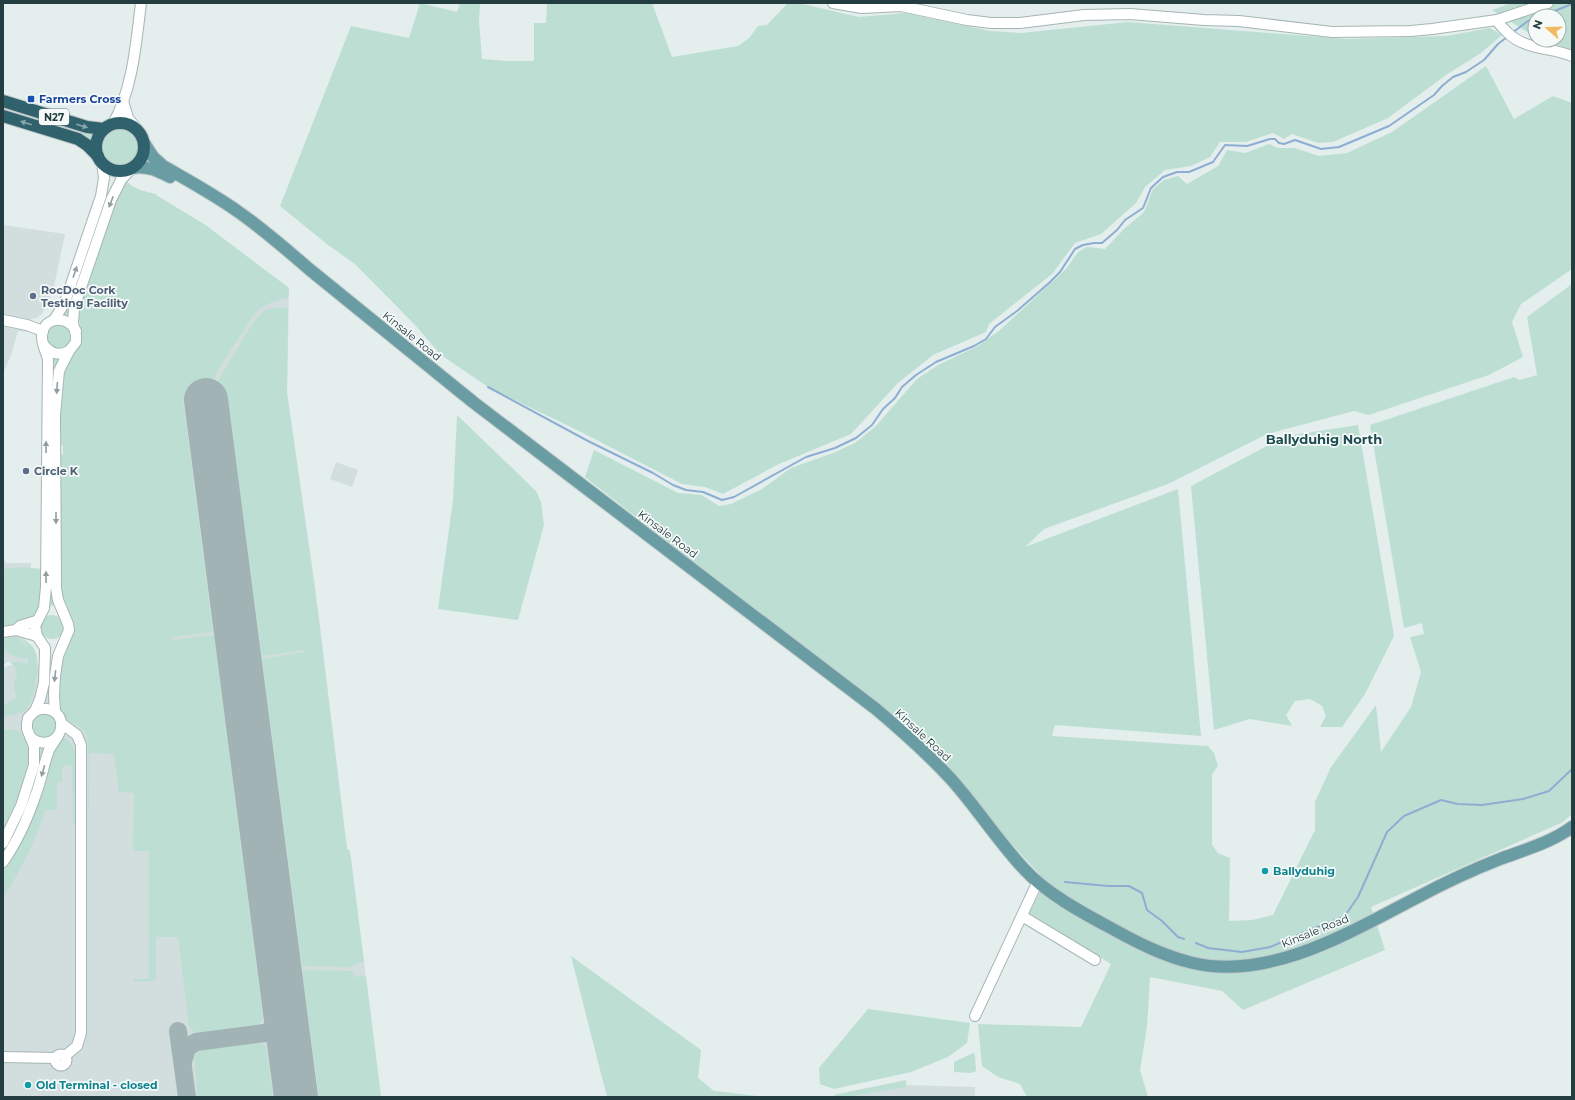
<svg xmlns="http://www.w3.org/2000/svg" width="1575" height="1100" font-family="Montserrat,sans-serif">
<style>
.built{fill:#d2dedd}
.green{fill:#bddfd3}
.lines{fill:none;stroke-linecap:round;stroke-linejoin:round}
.stream{stroke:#8daed2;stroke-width:2}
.taxiway{stroke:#a1b3b4;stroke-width:18}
.runway{stroke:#a1b3b4;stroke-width:44}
.minor-casing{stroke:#a6b5b6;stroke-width:12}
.major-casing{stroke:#c1c9ca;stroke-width:14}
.highway-casing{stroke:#c1c9ca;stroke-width:14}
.minor{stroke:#fff;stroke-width:10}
.major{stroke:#699da3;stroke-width:12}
.highway{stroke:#2f626c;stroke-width:12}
.oneway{fill:#88a6ab}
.oneway2{fill:#919ea0}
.transit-dot{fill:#1a4fb4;stroke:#f5faf9;stroke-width:1.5}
.service-dot{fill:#5c6f8a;stroke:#f5faf9;stroke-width:1.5}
.culture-dot{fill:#0f9aa8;stroke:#f5faf9;stroke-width:1.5}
.labels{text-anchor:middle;stroke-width:3.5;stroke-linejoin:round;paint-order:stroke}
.shield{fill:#f5faf9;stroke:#627678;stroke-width:1}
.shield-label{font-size:10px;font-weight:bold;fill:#233d40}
.transit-label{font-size:11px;font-weight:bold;fill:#164399;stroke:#f5faf9;text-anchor:start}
.service-label{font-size:11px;font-weight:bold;fill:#4e5e75;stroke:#f5faf9;text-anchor:start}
.street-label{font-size:11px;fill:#233d40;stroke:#f5faf9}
.culture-label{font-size:11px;font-weight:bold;fill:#0d838f;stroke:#f5faf9;text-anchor:start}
.quarter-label{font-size:13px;font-weight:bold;fill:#1f4c52;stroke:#f5faf9}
</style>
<rect width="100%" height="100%" fill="#e4eeed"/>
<g class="built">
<polygon points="204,224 289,288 287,393 315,585 347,849 350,851 381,1097 3,1097 3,668 11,665 109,665"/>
<polygon points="3,225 65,234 53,291 42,314 37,318 31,319 26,332 18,331 11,355 3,373"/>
<polygon points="336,462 358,470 352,487 330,479"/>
<polygon points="3,560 7,563 31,563 29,603 20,617 22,637 27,646 28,663 9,661 3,665"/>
<polygon points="905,1085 975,1087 975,1097 830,1097"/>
</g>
<g class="green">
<polygon points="420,3 457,12 460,3 480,3 479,20 482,59 509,61 534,61 534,23 546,23 547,3 652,3 672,57 738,46 749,38 758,26 767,25 788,3 798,3 859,17 905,13 990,31 1021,33 1128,22 1346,39 1446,36 1490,28 1502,35 1481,53 1446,75 1388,118 1333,142 1318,143 1292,134 1284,139 1273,133 1246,142 1220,142 1210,157 1191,166 1165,170 1145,187 1136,203 1101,234 1075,243 1052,274 989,324 986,332 933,355 898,383 851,434 779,464 723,494 705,487 682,484 579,431 488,387 441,355 415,325 355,264 328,245 280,206 351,26 409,38"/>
<polygon points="1511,3 1572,3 1572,50 1543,40 1559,40 1559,16 1535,16 1535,37 1492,10"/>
<polygon points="1486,66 1514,119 1553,96 1572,103 1572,269 1521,304 1512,322 1523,357 1489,375 1369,415 1354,411 1267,434 1168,484 1044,529 1025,547 1178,489 1201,736 1055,725 1052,736 1208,746 1214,753 1218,766 1212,774 1212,845 1218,853 1230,858 1229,921 1252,920 1273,915 1315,830 1315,802 1331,767 1376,705 1381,752 1411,707 1421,672 1410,637 1424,634 1422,623 1404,628 1370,425 1514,377 1520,380 1537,375 1527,317 1572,284 1572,814 1563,822 1371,907 1385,950 1243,1010 1222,991 1150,977 1147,1027 1140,1070 1148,1097 1027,1097 1020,1084 998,1077 982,1066 978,1024 1081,1027 1111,964 1029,913 1046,881 982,812 940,754 585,477 594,450 678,493 702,495 719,506 731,504 762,489 791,468 833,453 855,443 875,427 917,379 938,365 976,347 1000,330 1066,269 1078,252 1087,247 1105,249 1124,229 1144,212 1153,189 1164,180 1178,176 1187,184 1218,166 1227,150 1245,153 1269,144 1278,148 1295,148 1319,156 1347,153 1392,132"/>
<polygon points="16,110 95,133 92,142 15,117"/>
<circle cx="121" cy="147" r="18"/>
<path d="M127,181c5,8 20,11 29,13v1l48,29 85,64 -1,10c-11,2 -24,6 -33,15l-32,49 -19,34 -21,3 30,233 -40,5 -1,3 42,-5 49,383 -2,4 -6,6 -56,7 -5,-3 -5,-6 -11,-89h-22v43l-5,1 -18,1 1,-3h15v-128h-16l1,-58 -15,-1 -5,-38 -25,-1v54h-1c0,-13 2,-64 -2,-73 -5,-9 -13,-10 -20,-14l-6,-10 -2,-12 3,-38 13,-28v-8l-12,-26 -2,-17v-125l3,-2v-8l-4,-5c1,-20 0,-42 3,-62 3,-14 15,-25 19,-39 2,-9 -3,-20 -3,-30l37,-109 7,-14z"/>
<polygon points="96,225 98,225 70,317 63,315 66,311"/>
<polygon points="281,307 282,308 288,307 287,393 319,621 347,849 350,851 364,962 356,963 356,965 351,967 302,966 262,659 305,652 304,650 262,656 227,394 209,396 254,321 265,310"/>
<circle cx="59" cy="337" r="12"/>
<polygon points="54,357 61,358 52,448 52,594 55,605 49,606 50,429"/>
<polygon points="457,415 536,491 541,502 544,525 518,620 438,609 453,500"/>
<polygon points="1358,425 1394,636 1365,694 1342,727 1320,727 1326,716 1322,706 1310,699 1295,701 1286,715 1292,726 1250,719 1214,730 1191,486 1286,436"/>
<path d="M21,567l22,2c-1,11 0,37 -8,45 -7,8 -23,10 -32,13v-58z"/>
<circle cx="52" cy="627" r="12"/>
<path d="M14,637c7,2 11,5 13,12v-3l-5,-9c5,5 12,9 14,16 4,12 -1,51 -12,58 -6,4 -15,4 -21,6v-12l14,-7c-4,-9 -4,-14 0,-23l-2,-8 -6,-6 19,2 -1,-10v6c-9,-1 -16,-4 -23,-9l-1,-11z"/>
<circle cx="44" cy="726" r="12"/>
<path d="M9,729c46,5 5,84 -6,107v-106z"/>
<path d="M64,738l7,5 4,8v73l-2,1 -1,-59 -7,-1 -3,4v13h-5v28h-12c-10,32 -24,60 -42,88v-26l19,-36 33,-89 5,-7z"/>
<polygon points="40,747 44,747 45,750 24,816 3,857 3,850 13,830 36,771 39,758 38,748"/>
<polygon points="571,956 701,1050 698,1078 714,1091 766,1097 607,1097"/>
<polygon points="302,970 348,971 352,971 356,977 366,976 381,1097 319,1097"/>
<polygon points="868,1009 970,1023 967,1043 948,1057 911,1072 834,1089 820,1084 819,1068"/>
<polygon points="255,1041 266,1045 273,1097 198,1097 194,1058 200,1047"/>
<polygon points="973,1053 975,1055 976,1071 971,1073 954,1072 954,1062"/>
<polygon points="906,1080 906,1087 847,1097 830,1097 838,1094"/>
</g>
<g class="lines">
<g class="stream">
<polyline points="1542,16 1572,4"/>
<polyline points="1512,33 1528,21 1535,18"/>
<polyline points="488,387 588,441 653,473 673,485 686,490 703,492 722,500 734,497 806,457 835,448 856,438 872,425 883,409 895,398 902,387 916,375 936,362 974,346 986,339 995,327 1017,311 1049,283 1060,272 1075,249 1083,245 1094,243 1102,243 1117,230 1125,220 1143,208 1151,188 1163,177 1177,172 1189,172 1213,162 1225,145 1247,146 1270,139 1275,139 1279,143 1284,144 1295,140 1321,149 1339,147 1389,126 1434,95 1442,86 1453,77 1466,72 1484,60 1498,44 1507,37"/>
<polyline points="1065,882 1108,886 1129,886 1142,893 1147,910 1162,921 1178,937 1184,939"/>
<polyline points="1196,943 1208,948 1242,952 1270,947 1312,929 1344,917 1358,897 1387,832 1404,816 1441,800 1458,804 1482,805 1523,799 1549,791 1572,769"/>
</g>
<g class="taxiway">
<polyline points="178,1031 187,1097"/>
<path d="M265,1033c14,1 20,7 26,19"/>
<path d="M183,1062l4,-14 9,-6 69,-9c13,-6 18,-14 19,-28"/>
</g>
<polyline class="runway" points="206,400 296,1097"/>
<defs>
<g id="minor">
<polyline points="833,3 862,8 901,6 967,20 991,23 1020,23 1084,15 1130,14 1204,20 1239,21 1332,32 1411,31 1432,29 1497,20 1548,3"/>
<path d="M1497,20c2,5 6,8 10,12 17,18 43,15 65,24"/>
<polyline points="123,101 128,118 137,129"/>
<path d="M113,124c20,-36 23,-81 28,-121"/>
<polyline points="3,320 27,325 43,331"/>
<polyline points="54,320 65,302 101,196 104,178 102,163"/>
<path d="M44,345c7,9 15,11 25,6"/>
<polyline points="16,630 20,626 36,621"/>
<polyline points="16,630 37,636"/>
<polyline points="3,632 16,630"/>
<polyline points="55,712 54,695 55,676 58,656 69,630 68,624 58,600 56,588 55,415 59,371 69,351 76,342 76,335 73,324 74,308 111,200 121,180 131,169"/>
<polyline points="61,723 77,735 81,745 81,1033 77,1046 65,1056"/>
<path d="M30,737c8,7 19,8 27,0"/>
<path d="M3,843l18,-37 13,-41v-19l-7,-17v-5l1,-6 7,-7 5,-12 4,-16 1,-31v-4l-8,-12 -2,-10 9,-18 2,-21 2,-228c-2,-7 -7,-16 -6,-24 2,-19 26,-20 34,-4"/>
<path d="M3,862c15,-21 26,-47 34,-71 5,-14 7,-28 12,-41 4,-8 11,-14 12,-22 2,-16 -13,-23 -26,-17"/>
<polyline points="1022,916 1095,960"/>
<polyline points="975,1016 1038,881"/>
<circle cx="61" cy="1060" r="5.5"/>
<polyline points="3,1057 56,1058"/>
</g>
<g id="major">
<path d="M144,143l9,14 10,9c26,15 52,29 77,47 24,17 46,36 69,56l164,133 403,307c26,22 52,45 75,70 26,29 47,62 73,90 22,24 57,43 85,58 27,15 54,29 84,36 78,18 159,-32 225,-66 26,-14 54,-27 82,-38 24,-9 52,-17 72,-32"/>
<path d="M133,168c13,-3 25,3 37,9"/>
</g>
<g id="highway">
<polyline points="3,101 87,127 104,129"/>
<polyline points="3,116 78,139 87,145 98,156"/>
<circle cx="120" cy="147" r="24"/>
</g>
</defs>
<use href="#minor" class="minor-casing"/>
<use href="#major" class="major-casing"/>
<use href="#highway" class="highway-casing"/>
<use href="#minor" class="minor"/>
<use href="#major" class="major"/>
<use href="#highway" class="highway"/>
</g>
<defs><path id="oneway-solid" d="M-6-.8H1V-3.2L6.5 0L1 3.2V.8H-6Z"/></defs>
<g class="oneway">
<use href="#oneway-solid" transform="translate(26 123) rotate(-163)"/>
<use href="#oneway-solid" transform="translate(82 126) rotate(16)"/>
</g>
<g class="oneway2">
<use href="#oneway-solid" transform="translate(111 202) rotate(111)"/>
<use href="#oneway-solid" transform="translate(75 272) rotate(-71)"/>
<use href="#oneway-solid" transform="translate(57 388) rotate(94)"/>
<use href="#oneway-solid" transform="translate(46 447) rotate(-90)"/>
<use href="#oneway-solid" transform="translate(56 518) rotate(90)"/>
<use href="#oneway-solid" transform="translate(46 577) rotate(-90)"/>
<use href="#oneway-solid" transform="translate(55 676) rotate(97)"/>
<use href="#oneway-solid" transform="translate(43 771) rotate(106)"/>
</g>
<rect class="transit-dot" x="27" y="95" width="8" height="8" rx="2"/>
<g class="service-dot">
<circle cx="33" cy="296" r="4"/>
<circle cx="26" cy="471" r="4"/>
</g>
<g class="culture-dot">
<circle cx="1265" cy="871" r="4"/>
<circle cx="28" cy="1085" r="4"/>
</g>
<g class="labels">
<rect class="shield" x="39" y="109" width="30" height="16" rx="3"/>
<g class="shield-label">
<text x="54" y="121">N27</text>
</g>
<g class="transit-label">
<text x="39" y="103">Farmers Cross</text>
</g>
<g class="service-label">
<text x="41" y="294">RocDoc Cork<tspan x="41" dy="13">Testing Facility</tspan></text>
<text x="34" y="475">Circle K</text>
</g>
<g class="street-label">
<text transform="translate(412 336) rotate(39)" y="4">Kinsale Road</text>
<text transform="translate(668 534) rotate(37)" y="4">Kinsale Road</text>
<text transform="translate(923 735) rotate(43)" y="4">Kinsale Road</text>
<text transform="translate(1315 931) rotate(-22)" y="4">Kinsale Road</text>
</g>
<g class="culture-label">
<text x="1273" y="875">Ballyduhig</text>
<text x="36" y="1089">Old Terminal - closed</text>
</g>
<g class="quarter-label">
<text x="1324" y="444">Ballyduhig North</text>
</g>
</g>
<rect width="1575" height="1100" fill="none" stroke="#233d40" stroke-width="8"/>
<g transform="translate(1547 28) rotate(290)"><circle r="19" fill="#f5faf9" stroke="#a1aeaf"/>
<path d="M0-3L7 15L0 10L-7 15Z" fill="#f2b95e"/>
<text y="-6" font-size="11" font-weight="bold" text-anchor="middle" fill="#233d40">N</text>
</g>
</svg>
